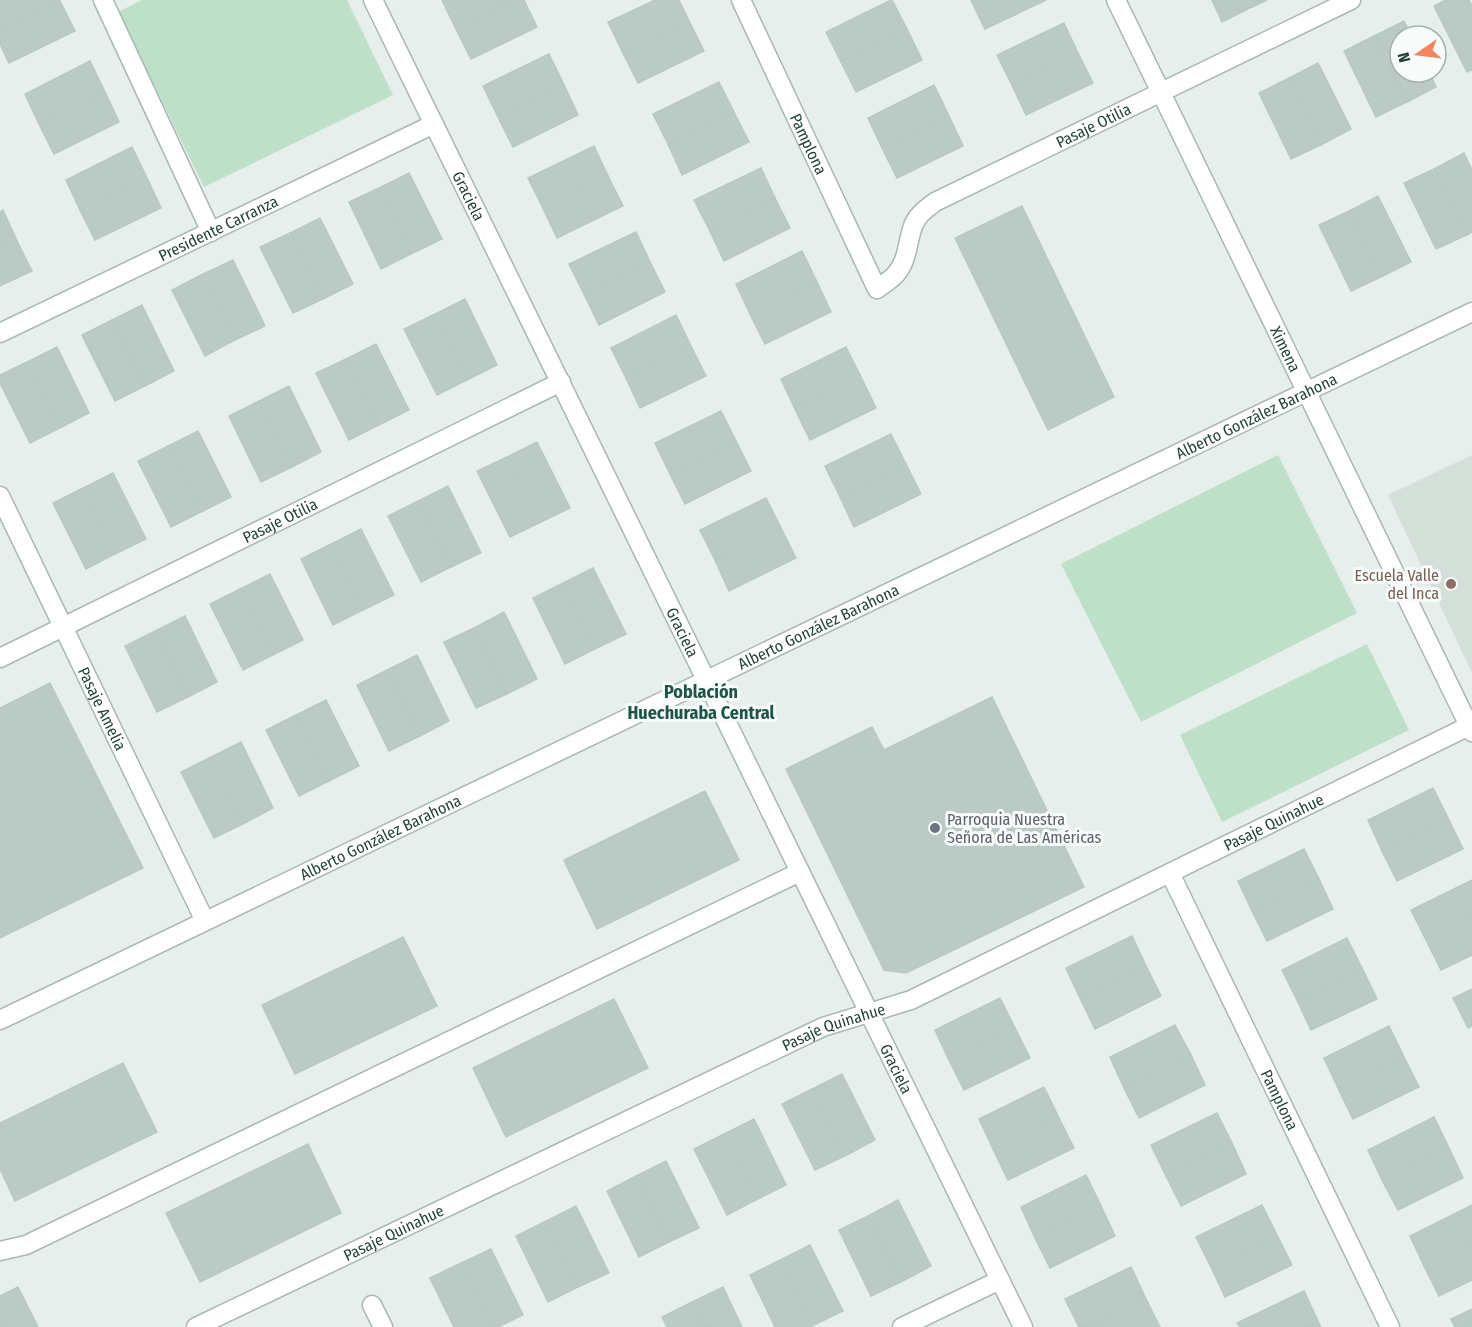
<svg xmlns="http://www.w3.org/2000/svg" width="1472" height="1327" font-family="'Fira Sans Condensed',sans-serif">
<style>
.built{fill:#d4dfda}
.green{fill:#bfe0c8}
.building{fill:#bbcac4;stroke:#b8c9c2;stroke-width:1.5}
.lines{fill:none;stroke-linecap:round;stroke-linejoin:round}
.minor-casing{stroke:#a8b8b2;stroke-width:21}
.minor{stroke:#fff;stroke-width:18}
.education-dot{fill:#8d6e63;stroke:#f7fbf9;stroke-width:2}
.worship-dot{fill:#6b7280;stroke:#f7fbf9;stroke-width:2}
.labels{text-anchor:middle;stroke-width:6;stroke-linejoin:round;paint-order:stroke}
.street-label{font-size:16px;fill:#24423a;stroke:#f7fbf9}
.education-label{font-size:16px;fill:#785e54;stroke:#f7fbf9;text-anchor:end}
.worship-label{font-size:16px;fill:#5b616d;stroke:#f7fbf9;text-anchor:start}
.neighbourhood-label{font-size:18px;font-weight:bold;fill:#1f5548;stroke:#f7fbf9}
</style>
<rect width="100%" height="100%" fill="#e6efeb"/>
<polygon class="built" points="1472,455 1472,673 1388,495"/>
<g class="green">
<polygon points="142,0 347,0 393,95 204,187 118,12"/>
<polygon points="1278,455 1357,613 1141,722 1061,564"/>
<polygon points="1367,644 1409,730 1222,822 1180,735"/>
</g>
<g class="building">
<polygon points="0,0 60,0 60,1 0,30"/>
<polygon points="442,0 515,0 456,29"/>
<polygon points="515,0 524,0 537,27 471,59 456,29"/>
<polygon points="655,0 679,0 689,21 623,53 608,22"/>
<polygon points="891,0 892,0 907,29 841,62 826,32"/>
<polygon points="971,0 1046,0 985,29"/>
<polygon points="1212,0 1248,0 1252,7 1222,22"/>
<polygon points="1248,0 1267,0 1252,7"/>
<polygon points="1446,0 1469,0 1472,6 1472,70 1467,72 1434,6"/>
<polygon points="60,1 75,31 9,63 0,44 0,30"/>
<polygon points="689,21 704,51 638,83 623,53"/>
<polygon points="1404,21 1411,36 1400,36 1400,72 1429,72 1436,87 1407,102 1374,36"/>
<polygon points="1064,23 1078,53 1012,85 997,55"/>
<polygon points="907,29 922,60 856,92 841,62"/>
<polygon points="1374,36 1407,102 1376,117 1344,51"/>
<polygon points="1078,53 1093,83 1026,115 1012,85"/>
<polygon points="549,54 564,85 498,117 483,86"/>
<polygon points="90,61 105,92 39,124 25,94"/>
<polygon points="1318,63 1351,129 1321,145 1289,78"/>
<polygon points="1289,78 1321,145 1291,159 1259,93"/>
<polygon points="719,82 734,112 668,144 653,114"/>
<polygon points="564,85 578,115 513,147 498,117"/>
<polygon points="934,85 949,116 882,148 868,118"/>
<polygon points="105,92 119,122 54,154 39,124"/>
<polygon points="734,112 749,142 682,175 668,144"/>
<polygon points="949,116 963,146 897,178 882,148"/>
<polygon points="594,146 608,176 543,208 528,178"/>
<polygon points="132,147 147,178 80,210 66,180"/>
<polygon points="1464,153 1472,170 1472,232 1467,235 1434,169"/>
<polygon points="761,168 775,198 710,231 694,200"/>
<polygon points="1434,169 1467,235 1436,249 1404,183"/>
<polygon points="409,173 442,239 411,254 379,188"/>
<polygon points="608,176 623,206 557,238 543,208"/>
<polygon points="147,178 161,208 95,240 80,210"/>
<polygon points="379,188 411,254 381,269 349,202"/>
<polygon points="1378,196 1411,262 1381,277 1349,211"/>
<polygon points="775,198 790,228 724,261 710,231"/>
<polygon points="1022,206 1114,397 1048,430 955,238"/>
<polygon points="3,210 17,241 0,249 0,212"/>
<polygon points="1349,211 1381,277 1351,291 1319,225"/>
<polygon points="320,218 353,284 323,299 290,233"/>
<polygon points="636,232 650,262 584,294 569,264"/>
<polygon points="290,233 323,299 293,313 260,247"/>
<polygon points="17,241 32,271 0,286 0,249"/>
<polygon points="802,251 817,282 750,314 736,284"/>
<polygon points="233,260 265,326 235,340 203,274"/>
<polygon points="650,262 665,292 599,325 584,294"/>
<polygon points="203,274 235,340 205,356 172,290"/>
<polygon points="817,282 831,312 765,344 750,314"/>
<polygon points="465,299 497,365 467,380 435,314"/>
<polygon points="142,305 174,371 145,386 112,320"/>
<polygon points="435,314 467,380 437,395 404,329"/>
<polygon points="676,315 691,346 626,378 611,348"/>
<polygon points="112,320 145,386 115,401 82,335"/>
<polygon points="376,344 409,410 379,425 346,359"/>
<polygon points="691,346 706,376 640,408 626,378"/>
<polygon points="57,347 89,413 60,428 27,362"/>
<polygon points="846,347 861,377 795,409 781,379"/>
<polygon points="346,359 379,425 349,440 316,373"/>
<polygon points="27,362 60,428 30,443 0,383 0,375"/>
<polygon points="861,377 876,408 810,440 795,409"/>
<polygon points="289,386 321,452 292,467 259,401"/>
<polygon points="259,401 292,467 261,482 229,416"/>
<polygon points="721,411 736,441 670,474 655,443"/>
<polygon points="198,431 231,497 201,512 168,446"/>
<polygon points="891,434 906,464 840,497 825,466"/>
<polygon points="736,441 751,471 685,504 670,474"/>
<polygon points="537,442 570,508 539,523 507,457"/>
<polygon points="168,446 201,512 171,527 138,461"/>
<polygon points="507,457 539,523 510,537 477,471"/>
<polygon points="906,464 921,494 854,527 840,497"/>
<polygon points="113,473 146,539 115,554 83,488"/>
<polygon points="448,486 481,553 451,567 418,501"/>
<polygon points="83,488 115,554 86,569 53,503"/>
<polygon points="766,498 781,528 715,560 700,530"/>
<polygon points="418,501 451,567 421,582 388,516"/>
<polygon points="781,528 796,558 729,591 715,560"/>
<polygon points="361,529 394,595 363,610 331,544"/>
<polygon points="331,544 363,610 333,625 301,559"/>
<polygon points="593,568 626,634 595,649 563,583"/>
<polygon points="270,574 303,640 273,655 240,589"/>
<polygon points="563,583 595,649 565,664 533,598"/>
<polygon points="240,589 273,655 243,670 210,604"/>
<polygon points="504,612 537,679 507,694 474,628"/>
<polygon points="185,616 217,682 188,697 155,631"/>
<polygon points="474,628 507,694 476,708 444,642"/>
<polygon points="155,631 188,697 157,712 125,646"/>
<polygon points="417,655 449,721 420,736 387,670"/>
<polygon points="387,670 420,736 389,751 357,685"/>
<polygon points="50,683 143,868 0,938 0,708"/>
<polygon points="992,697 1084,887 906,973 884,970 786,769 872,727 884,750"/>
<polygon points="326,700 359,766 329,781 296,715"/>
<polygon points="296,715 329,781 299,796 266,730"/>
<polygon points="241,742 273,808 243,824 211,757"/>
<polygon points="211,757 243,824 214,838 181,772"/>
<polygon points="1433,788 1448,818 1382,851 1368,820"/>
<polygon points="705,791 739,860 597,929 564,860"/>
<polygon points="1448,818 1463,849 1397,881 1382,851"/>
<polygon points="1304,849 1319,879 1252,911 1238,881"/>
<polygon points="1319,879 1333,909 1267,941 1252,911"/>
<polygon points="1472,880 1472,917 1426,940 1411,910"/>
<polygon points="1472,917 1472,955 1441,970 1426,940"/>
<polygon points="1132,936 1146,966 1080,998 1066,968"/>
<polygon points="403,937 437,1006 295,1074 262,1005"/>
<polygon points="1347,938 1362,968 1297,1000 1282,970"/>
<polygon points="1146,966 1161,996 1095,1029 1080,998"/>
<polygon points="1362,968 1377,999 1311,1030 1297,1000"/>
<polygon points="1472,989 1472,1026 1468,1028 1453,998"/>
<polygon points="1000,998 1015,1028 949,1060 935,1030"/>
<polygon points="614,999 648,1068 506,1137 473,1068"/>
<polygon points="1175,1025 1191,1055 1124,1088 1110,1057"/>
<polygon points="1389,1026 1404,1057 1338,1088 1324,1058"/>
<polygon points="1015,1028 1030,1058 964,1090 949,1060"/>
<polygon points="1191,1055 1205,1085 1139,1118 1124,1088"/>
<polygon points="1404,1057 1419,1087 1353,1119 1338,1088"/>
<polygon points="123,1063 157,1132 15,1201 0,1169 0,1123"/>
<polygon points="842,1074 875,1140 845,1156 812,1089"/>
<polygon points="1044,1087 1059,1118 993,1149 979,1119"/>
<polygon points="812,1089 845,1156 815,1170 782,1104"/>
<polygon points="1217,1113 1232,1143 1166,1176 1151,1145"/>
<polygon points="1434,1117 1449,1148 1382,1180 1368,1150"/>
<polygon points="1059,1118 1074,1148 1008,1180 993,1149"/>
<polygon points="754,1119 786,1185 756,1200 724,1134"/>
<polygon points="724,1134 756,1200 727,1215 694,1149"/>
<polygon points="1232,1143 1246,1174 1181,1206 1166,1176"/>
<polygon points="308,1144 341,1213 200,1282 166,1213"/>
<polygon points="1449,1148 1463,1178 1398,1210 1382,1180"/>
<polygon points="666,1161 699,1228 669,1242 636,1176"/>
<polygon points="1086,1175 1101,1206 1035,1238 1021,1207"/>
<polygon points="636,1176 669,1242 639,1257 607,1191"/>
<polygon points="898,1200 931,1266 901,1282 868,1216"/>
<polygon points="1262,1205 1277,1235 1211,1267 1196,1237"/>
<polygon points="1472,1205 1472,1243 1424,1266 1410,1236"/>
<polygon points="576,1206 609,1273 578,1287 546,1221"/>
<polygon points="1101,1206 1115,1236 1050,1268 1035,1238"/>
<polygon points="868,1216 901,1282 871,1296 839,1230"/>
<polygon points="546,1221 578,1287 548,1302 516,1236"/>
<polygon points="1277,1235 1292,1265 1225,1297 1211,1267"/>
<polygon points="1472,1243 1472,1280 1439,1296 1424,1266"/>
<polygon points="810,1245 843,1311 812,1326 780,1260"/>
<polygon points="491,1249 523,1315 498,1327 492,1327 461,1263"/>
<polygon points="780,1260 812,1326 811,1327 775,1327 750,1275"/>
<polygon points="461,1263 492,1327 454,1327 430,1278"/>
<polygon points="1131,1267 1145,1297 1084,1327 1079,1327 1065,1299"/>
<polygon points="18,1287 38,1327 0,1327 0,1296"/>
<polygon points="723,1287 742,1327 705,1327 692,1302"/>
<polygon points="1304,1291 1318,1321 1306,1327 1240,1327 1237,1323"/>
<polygon points="1145,1297 1160,1327 1084,1327"/>
<polygon points="692,1302 705,1327 667,1327 662,1317"/>
<polygon points="1472,1309 1472,1327 1455,1327 1451,1319"/>
<polygon points="1318,1321 1321,1327 1306,1327"/>
</g>
<g class="lines">
<defs>
<g id="minor">
<polyline points="103,0 211,232"/>
<path id="s1" d="M373,0l650,1327"/>
<path id="s2" d="M741,0l136,289c6,-5 14,-9 19,-15 12,-14 11,-31 17,-48 4,-11 13,-17 22,-24l416,-202"/>
<path id="s3" d="M1116,0l356,732"/>
<path id="s4" d="M0,333l434,-209"/>
<path id="s5" d="M0,496l205,425"/>
<path id="s6" d="M0,658l561,-276"/>
<path id="s7" d="M1170,873l220,454"/>
<path id="s8" d="M0,1020l1472,-708"/>
<polyline points="0,1251 26,1245 800,872"/>
<polyline points="372,1305 383,1327"/>
<path id="s9" d="M196,1327l627,-300 88,-27 558,-274"/>
<polyline points="902,1327 1000,1280"/>
</g>
</defs>
<use href="#minor" class="minor-casing"/>
<use href="#minor" class="minor"/>
</g>
<circle class="education-dot" cx="1451" cy="584" r="6"/>
<circle class="worship-dot" cx="935" cy="828" r="6"/>
<g class="labels">
<g class="street-label">
<text dy="6" stroke="none"><textPath href="#s2" startOffset="604">Pasaje Otilia</textPath></text>
<text dy="6" stroke="none"><textPath href="#s2" startOffset="159">Pamplona</textPath></text>
<text dy="6" stroke="none"><textPath href="#s1" startOffset="218">Graciela</textPath></text>
<text dy="6" stroke="none"><textPath href="#s4" startOffset="242">Presidente Carranza</textPath></text>
<text dy="6" stroke="none"><textPath href="#s3" startOffset="388">Ximena</textPath></text>
<text dy="6" stroke="none"><textPath href="#s8" startOffset="1394">Alberto González Barahona</textPath></text>
<text dy="6" stroke="none"><textPath href="#s6" startOffset="312">Pasaje Otilia</textPath></text>
<text dy="6" stroke="none"><textPath href="#s8" startOffset="908">Alberto González Barahona</textPath></text>
<text dy="6" stroke="none"><textPath href="#s1" startOffset="704">Graciela</textPath></text>
<text dy="6" stroke="none"><textPath href="#s5" startOffset="236">Pasaje Amelia</textPath></text>
<text dy="6" stroke="none"><textPath href="#s9" startOffset="1191">Pasaje Quinahue</textPath></text>
<text dy="6" stroke="none"><textPath href="#s8" startOffset="422">Alberto González Barahona</textPath></text>
<text dy="6" stroke="none"><textPath href="#s9" startOffset="705">Pasaje Quinahue</textPath></text>
<text dy="6" stroke="none"><textPath href="#s1" startOffset="1190">Graciela</textPath></text>
<text dy="6" stroke="none"><textPath href="#s7" startOffset="252">Pamplona</textPath></text>
<text dy="6" stroke="none"><textPath href="#s9" startOffset="219">Pasaje Quinahue</textPath></text>
</g>
<g class="education-label">
<text x="1439" y="581">Escuela Valle<tspan x="1439" dy="18">del Inca</tspan></text>
</g>
<g class="worship-label">
<text x="947" y="825">Parroquia Nuestra<tspan x="947" dy="18">Señora de Las Américas</tspan></text>
</g>
<g class="neighbourhood-label">
<text x="701" y="698">Población<tspan x="701" dy="21">Huechuraba Central</tspan></text>
</g>
</g>
<g transform="translate(1418 54) rotate(256)"><circle r="28" fill="#f7fbf9" stroke="#a3b1ad" stroke-width="1.5"/>
<path d="M0-4.5L10 22L0 15L-10 22Z" fill="#f4845f"/>
<text y="-9" font-size="16" font-weight="bold" text-anchor="middle" fill="#24423a">N</text>
</g>
</svg>
